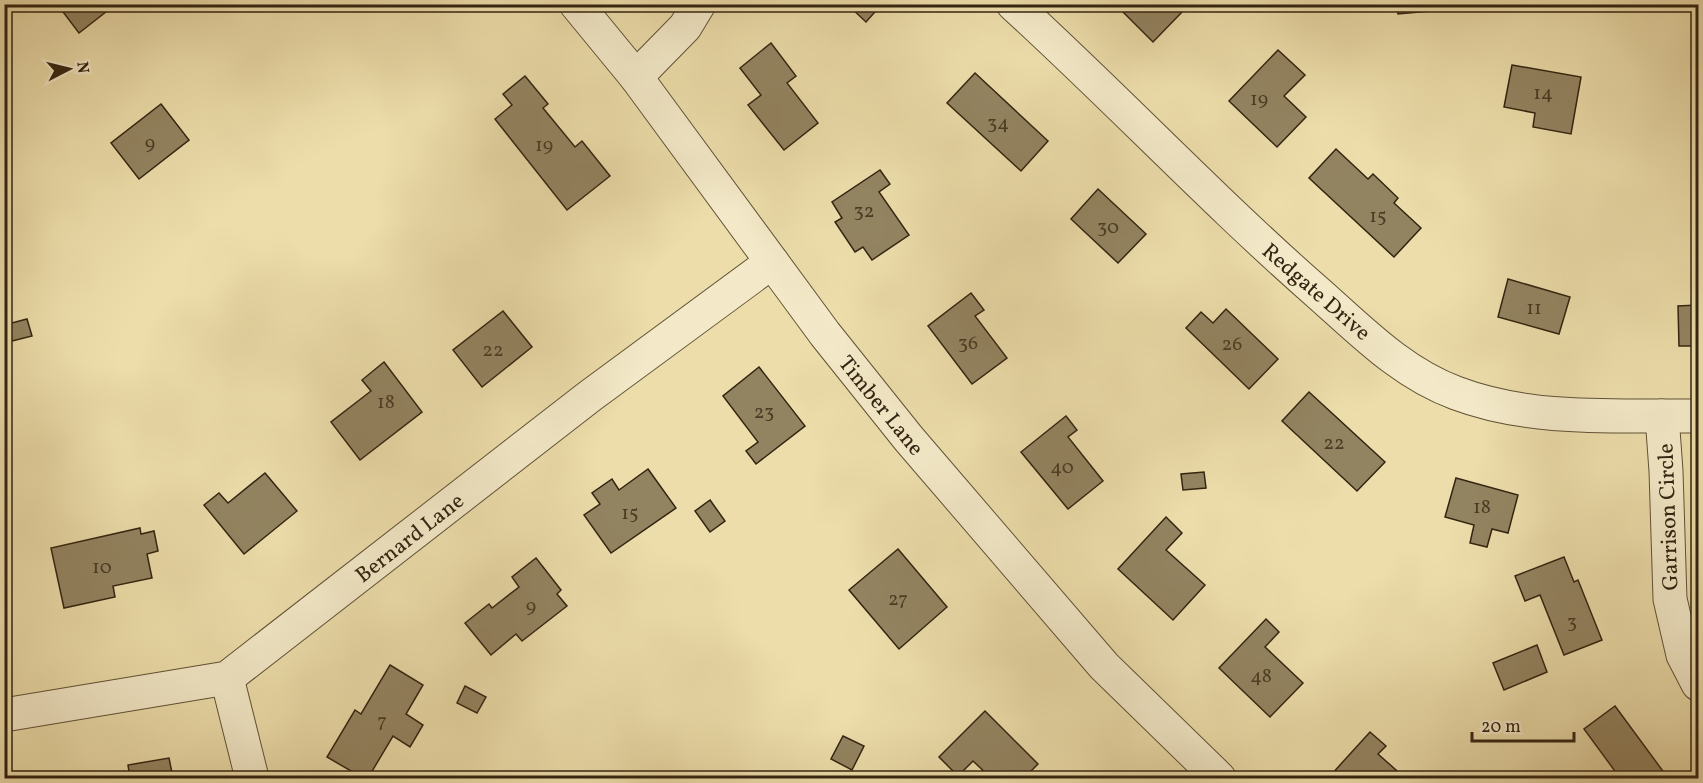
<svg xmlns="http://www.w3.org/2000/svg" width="1703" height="783" font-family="Vollkorn,serif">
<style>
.building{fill:#938461;stroke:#332411;stroke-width:1.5}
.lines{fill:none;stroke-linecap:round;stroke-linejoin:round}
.minor-casing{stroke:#615237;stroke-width:35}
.minor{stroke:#f3e9c8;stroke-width:33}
.labels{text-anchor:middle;stroke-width:5;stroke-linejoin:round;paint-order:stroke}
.number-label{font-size:20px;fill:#4b3c25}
.street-label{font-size:22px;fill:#332411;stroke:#f3e9c8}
</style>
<rect width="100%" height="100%" fill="#ecddaa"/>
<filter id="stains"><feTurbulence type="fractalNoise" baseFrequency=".00333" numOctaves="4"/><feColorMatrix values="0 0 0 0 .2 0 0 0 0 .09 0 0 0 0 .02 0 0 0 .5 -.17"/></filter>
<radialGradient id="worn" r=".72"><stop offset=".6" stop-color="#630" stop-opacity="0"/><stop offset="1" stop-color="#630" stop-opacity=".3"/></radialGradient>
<g class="building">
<polygon points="57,4 116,4 79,33"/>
<polygon points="847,4 882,4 866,22"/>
<polygon points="1115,4 1174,4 1182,12 1153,42"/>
<polygon points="1397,4 1440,4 1441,10 1398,14"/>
<polygon points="771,43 796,76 787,83 818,123 784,150 748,105 761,95 740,68"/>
<polygon points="1278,50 1305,75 1284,96 1306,117 1277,147 1229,101"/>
<polygon points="1512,65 1581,77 1571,134 1533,127 1535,113 1504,107"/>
<polygon points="975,73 1048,141 1021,171 947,103"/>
<polygon points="525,76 548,104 543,108 575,147 582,141 610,176 567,210 495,119 512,105 503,94"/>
<polygon points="161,104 189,140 139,179 111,143"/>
<polygon points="1336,149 1368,179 1373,174 1398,198 1394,203 1421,228 1394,257 1309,178"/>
<polygon points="880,170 890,184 879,192 909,235 872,260 863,247 855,252 835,222 842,218 832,202"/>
<polygon points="1098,189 1146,234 1118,263 1071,219"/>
<polygon points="1508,279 1570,297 1559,334 1498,317"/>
<polygon points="971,293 984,310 975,316 1007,358 972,384 928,326"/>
<polygon points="1698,305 1698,346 1679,346 1678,306"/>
<polygon points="1226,309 1278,359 1249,389 1186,328 1201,312 1213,323"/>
<polygon points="503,311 532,347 482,387 453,350"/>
<polygon points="27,319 32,336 4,343 4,325"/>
<polygon points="384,362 422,412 360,460 331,422 371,391 362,380"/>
<polygon points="759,367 805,426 756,464 746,451 758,442 723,396"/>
<polygon points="1309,392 1385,462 1357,491 1282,421"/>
<polygon points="1066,416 1077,430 1068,437 1103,481 1068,509 1021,452"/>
<polygon points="648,469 676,508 611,553 584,515 600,504 592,493 612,479 619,490"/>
<polygon points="1204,472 1206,488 1183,490 1181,474"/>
<polygon points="265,473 297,511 244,554 204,505 219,493 228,503"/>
<polygon points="1456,478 1518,495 1508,533 1492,529 1487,547 1470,543 1474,525 1445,517"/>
<polygon points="710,500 725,521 710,532 695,511"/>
<polygon points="1166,517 1182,533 1166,550 1205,585 1173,620 1118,569"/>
<polygon points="140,528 141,534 154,531 158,551 147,554 152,578 113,586 115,597 64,608 51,548"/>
<polygon points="898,549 947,607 899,649 849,590"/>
<polygon points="1564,557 1574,582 1578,580 1602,640 1564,655 1540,595 1525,601 1515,576"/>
<polygon points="536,558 561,590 557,594 567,606 522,641 516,634 491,655 465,623 489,604 492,608 519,587 512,577"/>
<polygon points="1266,619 1279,632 1265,647 1303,683 1270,717 1219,668"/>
<polygon points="1537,645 1547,672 1504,690 1493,663"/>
<polygon points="390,665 423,685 406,714 423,725 410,747 393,736 368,778 363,778 327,757 355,710 361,714"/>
<polygon points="465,686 486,697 477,713 457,703"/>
<polygon points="1615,706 1668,778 1620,778 1584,729"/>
<polygon points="985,711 1038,764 1024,778 991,778 973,761 958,776 939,757"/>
<polygon points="1370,732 1386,746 1378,754 1405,778 1334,778 1330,776"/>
<polygon points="843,736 864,746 852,770 831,759"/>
<polygon points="169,758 173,778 130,778 128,765"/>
</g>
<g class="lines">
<defs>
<g id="minor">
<polyline points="576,4 636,77 825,334 909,439 1104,666 1219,778"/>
<path d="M1013,4c103,94 199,196 304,288 42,37 84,81 139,101 77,29 161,22 242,23"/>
<polyline points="636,77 685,27 699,4"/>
<polyline points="1662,416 1666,471 1670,599 1683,655 1698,684"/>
<polyline points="227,678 252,778"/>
<polyline points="4,715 227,678 590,396 772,262"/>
</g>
</defs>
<use href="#minor" class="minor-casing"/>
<use href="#minor" class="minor"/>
</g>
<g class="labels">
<g class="number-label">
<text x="1543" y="99">14</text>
<text x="1259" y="105">19</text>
<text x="998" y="129">34</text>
<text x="150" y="149">9</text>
<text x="544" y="151">19</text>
<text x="864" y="217">32</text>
<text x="1378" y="222">15</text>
<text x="1108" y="233">30</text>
<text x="1534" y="314">11</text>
<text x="968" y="349">36</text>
<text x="1232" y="350">26</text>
<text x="493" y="356">22</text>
<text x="386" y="408">18</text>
<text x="764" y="418">23</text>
<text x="1334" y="449">22</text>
<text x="1062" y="473">40</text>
<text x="1482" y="513">18</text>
<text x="630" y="519">15</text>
<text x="102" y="573">10</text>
<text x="898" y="605">27</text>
<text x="531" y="612">9</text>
<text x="1572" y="628">3</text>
<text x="1261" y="682">48</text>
<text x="382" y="727">7</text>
</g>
<g class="street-label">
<text transform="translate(1317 291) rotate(41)" y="8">Redgate Drive</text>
<text transform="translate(882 405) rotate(51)" y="8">Timber Lane</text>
<text transform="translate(1667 517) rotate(-92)" y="8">Garrison Circle</text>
<text transform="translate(409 537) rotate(-38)" y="8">Bernard Lane</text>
</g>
</g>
<rect width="1703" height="783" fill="none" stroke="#ecddaa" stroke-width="24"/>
<rect x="6" y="6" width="1691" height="771" fill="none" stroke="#332411" stroke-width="3"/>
<rect x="12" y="12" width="1679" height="759" fill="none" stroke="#332411" stroke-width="1.5"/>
<g transform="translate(69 69) rotate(83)" stroke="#f3e9c8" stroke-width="4.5" paint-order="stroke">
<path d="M0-4.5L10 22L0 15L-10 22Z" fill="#332411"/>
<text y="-9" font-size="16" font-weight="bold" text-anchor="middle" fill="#332411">N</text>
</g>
<path d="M1472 732v9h102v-9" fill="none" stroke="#332411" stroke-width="3"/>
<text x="1481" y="732" font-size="18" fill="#332411" stroke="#f3e9c8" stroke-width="4.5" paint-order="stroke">20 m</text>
<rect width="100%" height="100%" filter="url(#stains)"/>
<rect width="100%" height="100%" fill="url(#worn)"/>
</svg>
